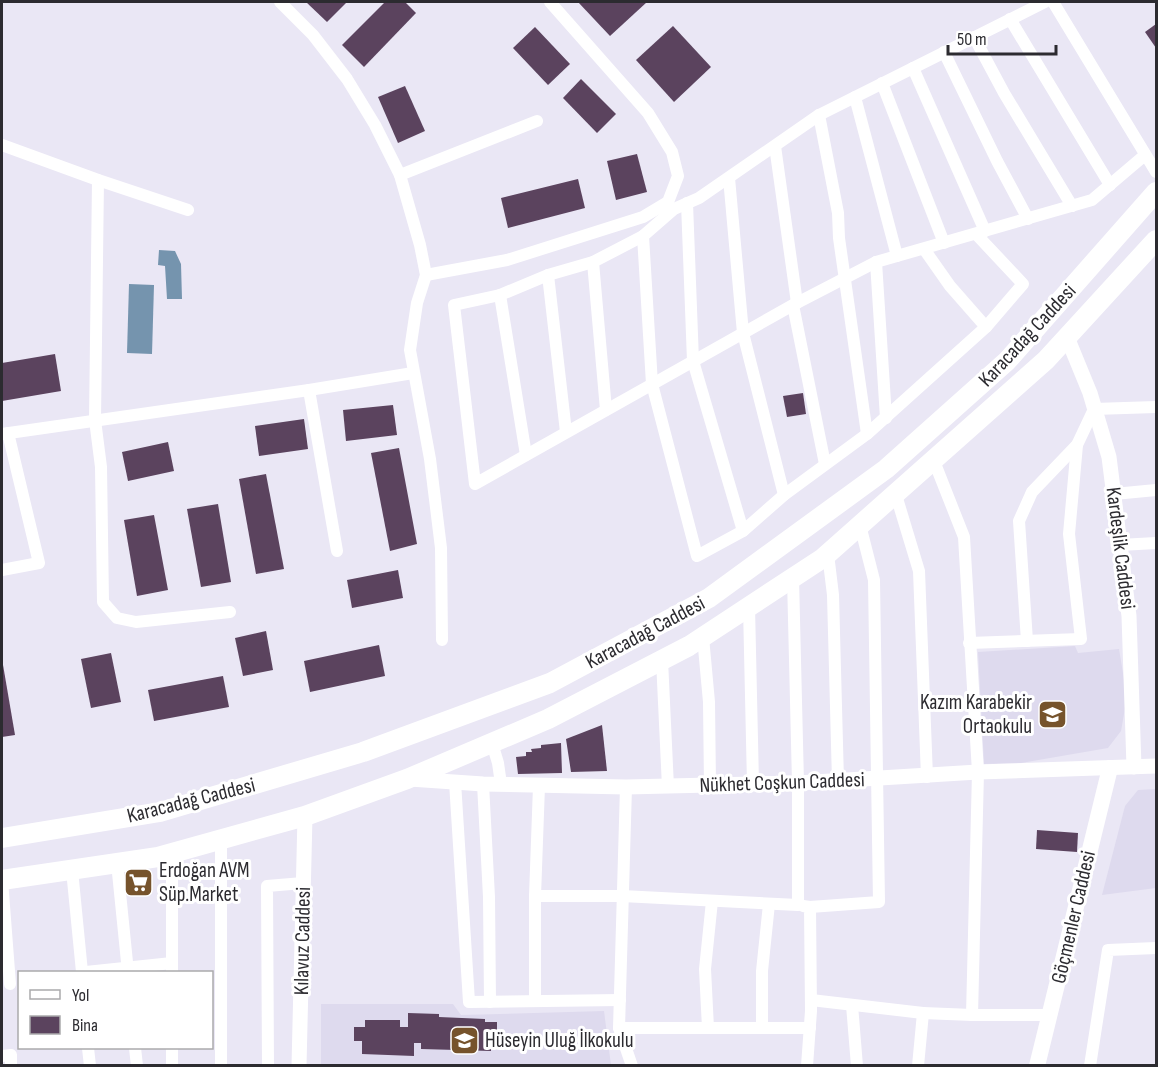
<svg xmlns="http://www.w3.org/2000/svg" width="1158" height="1067" font-family="'Sofia Sans Condensed',sans-serif">
<style>
.built{fill:#dedaee}
.water{fill:#7594ae}
.building{fill:#5b435e}
.lines{fill:none;stroke-linecap:round;stroke-linejoin:round}
.minor{stroke:#fff;stroke-width:12}
.tertiary{stroke:#fff;stroke-width:15}
.secondary{stroke:#fff;stroke-width:16}
.trunk{stroke:#fff;stroke-width:20}
.labels{text-anchor:middle;stroke-width:6;stroke-linejoin:round;paint-order:stroke}
.street-label{font-size:21px;fill:#2c2b30;stroke:#fff}
.poi-label{font-size:21px;fill:#2c2b30;stroke:#fff;text-anchor:start}
</style>
<rect width="100%" height="100%" fill="#eae7f5"/>
<g class="built">
<polygon points="1075,646 1078,653 1119,649 1127,697 1121,731 1108,748 1021,763 984,764 978,652"/>
<polygon points="1156,789 1156,888 1102,895 1125,806 1138,790"/>
<polygon points="321,1004 453,1004 461,1015 604,1011 611,1065 321,1065"/>
</g>
<g class="water">
<polygon points="159,250 175,251 181,264 182,299 167,299 165,266 158,265"/>
<polygon points="129,284 154,285 152,354 127,353"/>
</g>
<g class="building">
<polygon points="306,2 347,2 327,22"/>
<polygon points="385,2 405,2 416,13 364,67 342,45"/>
<polygon points="578,2 647,2 610,36"/>
<polygon points="1156,24 1156,48 1145,32"/>
<polygon points="673,26 711,67 674,102 636,60"/>
<polygon points="535,27 570,64 548,85 513,48"/>
<polygon points="581,79 616,114 597,133 563,98"/>
<polygon points="405,86 425,131 398,143 378,97"/>
<polygon points="637,154 647,192 616,200 607,161"/>
<polygon points="578,179 585,208 508,228 501,198"/>
<polygon points="55,354 61,391 2,401 2,363"/>
<polygon points="803,393 806,414 787,417 783,396"/>
<polygon points="393,405 397,435 346,441 343,410"/>
<polygon points="304,419 308,449 259,456 255,426"/>
<polygon points="168,442 174,471 128,481 122,452"/>
<polygon points="399,448 417,544 390,551 371,453"/>
<polygon points="266,474 284,569 256,574 239,479"/>
<polygon points="218,504 231,582 201,587 187,509"/>
<polygon points="154,515 168,590 137,596 124,520"/>
<polygon points="398,570 403,598 352,608 347,580"/>
<polygon points="266,631 273,670 243,676 235,638"/>
<polygon points="379,645 385,676 310,692 304,661"/>
<polygon points="111,653 121,702 91,708 81,659"/>
<polygon points="2,659 15,735 2,737"/>
<polygon points="223,676 229,707 154,721 148,690"/>
<polygon points="602,725 607,771 571,772 566,739"/>
<polygon points="561,743 562,773 518,774 516,757 526,756 526,752 532,752 531,749 541,748 541,745"/>
<polygon points="1037,830 1078,833 1077,852 1036,849"/>
<polygon points="408,1013 439,1014 439,1017 485,1019 485,1022 497,1022 497,1034 491,1034 491,1051 421,1049 421,1043 414,1043 414,1056 362,1054 362,1041 354,1041 354,1027 365,1027 365,1020 400,1020 400,1027 408,1027"/>
</g>
<g class="lines">
<g class="minor">
<polyline points="280,2 313,35 347,79 375,125 400,175 420,245 426,275 417,303 410,350 430,459 441,548 442,640"/>
<polyline points="1045,2 819,115 699,198 674,209 643,236 593,262 548,275 500,295 454,305 475,484 793,305 876,262 1092,200 1145,155"/>
<polyline points="1053,2 1156,172"/>
<polyline points="1010,19 1110,185"/>
<polyline points="974,37 1004,93 1072,206"/>
<polyline points="944,52 997,161 1028,219"/>
<polyline points="913,68 985,231"/>
<polyline points="882,83 944,243"/>
<polyline points="855,97 897,256"/>
<polyline points="819,115 838,213 839,238 867,434"/>
<polyline points="2,145 98,180 188,210"/>
<polyline points="775,146 797,303"/>
<polyline points="400,175 537,121"/>
<polyline points="729,178 743,333 784,495"/>
<polyline points="98,180 95,420 101,467 103,602 117,618 136,622 230,612"/>
<polyline points="687,203 693,361 743,531"/>
<polyline points="643,236 652,384 697,556 743,531 784,495 867,434 986,327 1023,284 976,234"/>
<polyline points="924,249 950,286 986,327"/>
<polyline points="593,262 606,410"/>
<polyline points="876,262 886,418"/>
<polyline points="426,275 507,260 643,217 668,202 678,176 672,152 648,113 550,2"/>
<polyline points="548,275 566,432"/>
<polyline points="500,295 526,455"/>
<polyline points="793,305 825,464"/>
<polyline points="309,390 337,551"/>
<polyline points="2,434 309,390 413,373"/>
<polyline points="934,461 964,537 978,772 972,1015 1051,1015"/>
<polyline points="1114,494 1156,490"/>
<polyline points="896,495 919,571 927,777"/>
<polyline points="1120,545 1156,543"/>
<polyline points="828,554 833,595 838,781"/>
<polyline points="2,570 39,563 8,433"/>
<polyline points="749,607 753,784"/>
<polyline points="703,637 709,702 710,786"/>
<polyline points="1027,641 1019,521 1032,492 1077,445"/>
<polyline points="969,643 1081,639 1069,534 1077,445 1094,409 1156,407"/>
<polyline points="662,660 668,787"/>
<polyline points="492,743 498,763 501,784"/>
<polyline points="455,782 469,1002 620,1000"/>
<polyline points="483,784 489,897 490,1002"/>
<polyline points="626,787 619,1028 632,1066"/>
<polyline points="172,853 172,972"/>
<polyline points="117,863 128,972"/>
<polyline points="72,870 82,972"/>
<polyline points="2,880 10,984"/>
<polyline points="535,896 622,896 798,905 798,783 793,578"/>
<polyline points="803,906 810,907 811,1011 807,1066"/>
<polyline points="810,907 879,902 874,580 860,525"/>
<polyline points="86,972 172,963"/>
<polyline points="811,1000 923,1013"/>
<polyline points="535,1001 535,896 539,786"/>
<polyline points="852,1005 857,1066"/>
<polyline points="619,1028 810,1028"/>
<polyline points="708,1028 705,969 712,901"/>
<polyline points="762,1028 762,971 769,904"/>
<polyline points="88,1048 90,1066"/>
<polyline points="135,1048 137,1066"/>
<polyline points="172,1048 172,1066"/>
<polyline points="2,1056 11,1055 11,1066"/>
<polyline points="221,1066 221,840"/>
<polyline points="268,1066 267,886 303,883"/>
<polyline points="918,1066 923,1013 972,1015"/>
<polyline points="1090,1066 1108,950 1156,948"/>
</g>
<g class="tertiary">
<polyline points="1067,337 1090,393 1109,457 1129,616 1134,767"/>
<polyline points="410,779 483,784 626,787 798,783 978,772 1156,766"/>
<polyline points="299,1066 305,816"/>
</g>
<polyline class="secondary" points="1037,1066 1110,768"/>
<g class="trunk">
<polyline points="2,838 160,812 363,752 550,683 709,598 886,469 1007,361 1156,192"/>
<polyline points="2,880 158,857 305,816 407,779 548,719 689,646 823,558 1046,360 1156,240"/>
</g>
</g>
<defs>
<symbol id="school-square" viewBox="-11 -11 22 22"><rect x="-9" y="-9" width="18" height="18" rx="4" fill="#76532c" stroke="#fff"/><path d="M0-5L7-2L0 1L-7-2ZM-4 1L0 2.5L4 1V4Q0 6-4 4Z" fill="#fff"/></symbol>
<symbol id="supermarket-square" viewBox="-11 -11 22 22"><rect x="-9" y="-9" width="18" height="18" rx="4" fill="#76532c" stroke="#fff"/><path d="M-6-5.5h2.5l.6 2H6L4.5 2H-2.5L-4.4-4H-6ZM-1.5 3.2a1.3 1.3 0 1 0 .1 0ZM3 3.2a1.3 1.3 0 1 0 .1 0Z" fill="#fff"/></symbol>
</defs>
<g fill-rule="evenodd">
<use href="#school-square" x="1036" y="698" width="33" height="33"/>
<use href="#supermarket-square" x="122" y="866" width="33" height="33"/>
<use href="#school-square" x="448" y="1024" width="33" height="33"/>
</g>
<g class="labels">
<g class="street-label">
<text transform="translate(1027 335) rotate(-47)" y="7">Karacadağ Caddesi</text>
<text transform="translate(1121 548) rotate(83)" y="7">Kardeşlik Caddesi</text>
<text transform="translate(645 632) rotate(-28)" y="7">Karacadağ Caddesi</text>
<text transform="translate(782 782) rotate(-2)" y="7">Nükhet Coşkun Caddesi</text>
<text transform="translate(191 800) rotate(-14)" y="7">Karacadağ Caddesi</text>
<text transform="translate(1073 917) rotate(-77)" y="7">Göçmenler Caddesi</text>
<text transform="translate(302 941) rotate(-89)" y="7">Kılavuz Caddesi</text>
</g>
<g class="poi-label">
<text x="1032" y="709" text-anchor="end">Kazım Karabekir<tspan x="1032" dy="24">Ortaokulu</tspan></text>
<text x="159" y="877">Erdoğan AVM<tspan x="159" dy="24">Süp.Market</tspan></text>
<text x="485" y="1047">Hüseyin Uluğ İlkokulu</text>
</g>
</g>
<rect width="1158" height="1067" fill="none" stroke="#2c2b30" stroke-width="6"/>
<rect x="18" y="971" width="195" height="78" fill="#ffffff" stroke="#abaaac" stroke-width="1.5"/>
<rect x="30" y="990" width="30" height="9" fill="#ffffff" stroke="#abaaac" stroke-width="1.5"/>
<text x="72" y="1001" font-size="18" fill="#2c2b30">Yol</text>
<rect x="30" y="1016" width="30" height="18" fill="#5b435e" stroke="#abaaac" stroke-width="1.5"/>
<text x="72" y="1031" font-size="18" fill="#2c2b30">Bina</text>
<path d="M948 45v9h108v-9" fill="none" stroke="#2c2b30" stroke-width="3"/>
<text x="957" y="45" font-size="18" fill="#2c2b30" stroke="#ffffff" stroke-width="4.5" paint-order="stroke">50 m</text>
</svg>
